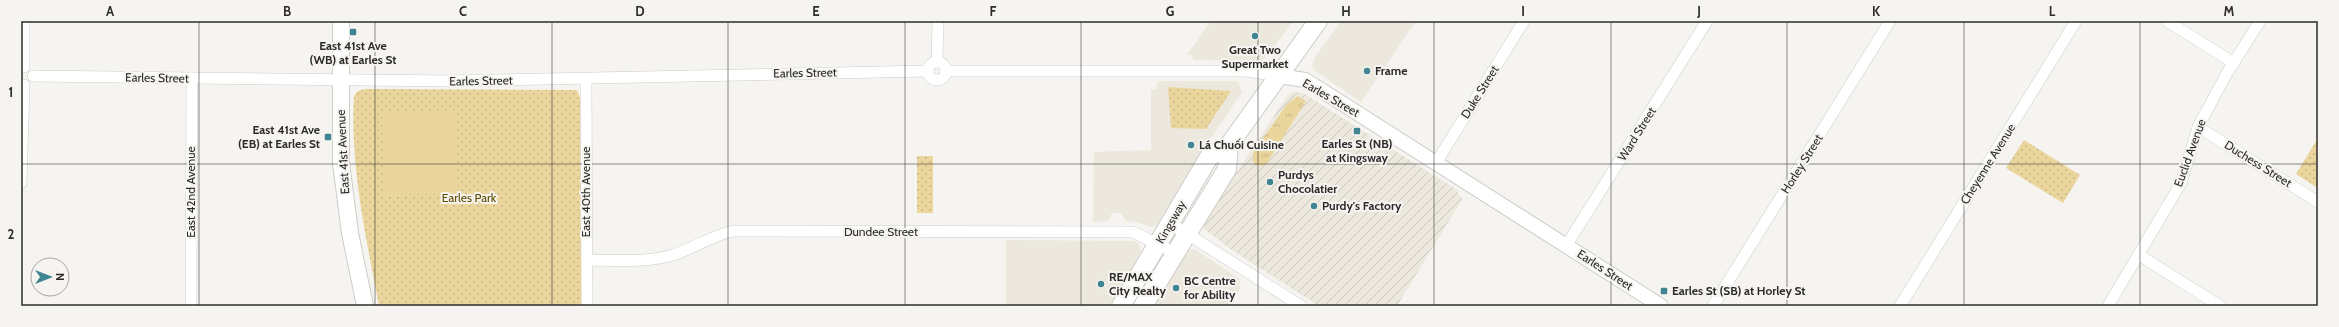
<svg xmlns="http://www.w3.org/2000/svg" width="2339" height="327" font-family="Cabin,sans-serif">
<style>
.built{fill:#ece8dd}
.industrial{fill:url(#industrial-furrows)}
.grass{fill:url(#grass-tufts)}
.park{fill:url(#park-dots)}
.pitch{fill:#ead59c}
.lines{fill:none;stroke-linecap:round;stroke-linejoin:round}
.minor-casing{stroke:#ceccc8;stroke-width:12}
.tertiary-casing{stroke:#ceccc8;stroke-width:16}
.secondary-casing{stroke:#ceccc8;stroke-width:18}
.primary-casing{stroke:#ceccc8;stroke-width:20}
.minor{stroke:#fff;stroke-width:11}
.tertiary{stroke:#fff;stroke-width:14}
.secondary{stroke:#fff;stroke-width:16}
.primary{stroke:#fff;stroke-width:18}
.grid{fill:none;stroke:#2d2c2b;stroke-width:1;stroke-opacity:0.55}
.poi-dot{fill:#408592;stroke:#f6f4f0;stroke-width:1.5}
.labels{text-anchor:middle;stroke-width:4;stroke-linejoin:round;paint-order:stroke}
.poi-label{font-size:12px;font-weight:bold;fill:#2d2c2b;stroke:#f6f4f0;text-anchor:start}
.street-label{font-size:12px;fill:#2d2c2b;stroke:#f6f4f0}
.park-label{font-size:12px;fill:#5f4a00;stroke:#f6f4f0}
.neatline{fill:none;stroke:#2d2c2b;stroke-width:1.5}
.grid-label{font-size:13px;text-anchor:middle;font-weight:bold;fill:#2d2c2b}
</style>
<defs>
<pattern id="industrial-furrows" width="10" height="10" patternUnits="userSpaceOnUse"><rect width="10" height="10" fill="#ece8dd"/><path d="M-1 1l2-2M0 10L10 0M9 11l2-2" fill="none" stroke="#cbc7be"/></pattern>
<pattern id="grass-tufts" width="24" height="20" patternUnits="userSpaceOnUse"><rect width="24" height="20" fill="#ead59c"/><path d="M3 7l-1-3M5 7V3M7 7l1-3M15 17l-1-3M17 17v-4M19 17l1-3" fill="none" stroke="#c9b787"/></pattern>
<pattern id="park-dots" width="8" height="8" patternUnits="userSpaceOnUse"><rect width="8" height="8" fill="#ead59c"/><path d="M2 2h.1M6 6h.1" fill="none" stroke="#c9b787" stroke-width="1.8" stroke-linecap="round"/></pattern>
</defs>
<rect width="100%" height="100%" fill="#f6f4f0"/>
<g class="built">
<polygon points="1211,21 1293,21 1266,58 1261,61 1193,60 1192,55 1187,55"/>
<polygon points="1341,21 1416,21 1361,102 1315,71 1312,66 1315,57"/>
<polygon points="1162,81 1234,81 1238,82 1242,92 1203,150 1157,225 1151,227 1137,222 1126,221 1121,213 1112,213 1108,221 1093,222 1094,152 1151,150 1151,89 1156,89 1158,82"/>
<polygon points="1006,240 1134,241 1139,243 1141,251 1110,306 1006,306"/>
<polygon points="1191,249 1196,250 1241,280 1238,285 1241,287 1230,306 1154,306 1185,253"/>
</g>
<polygon class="industrial" points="1293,92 1303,93 1457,190 1459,196 1463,198 1397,306 1319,306 1235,252 1204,229 1204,221 1288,95"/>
<polygon class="grass" points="1298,96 1306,101 1267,163 1262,166 1256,165 1253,161 1253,153 1287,104"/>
<g class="park">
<polygon points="1168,87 1231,91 1206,129 1171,128"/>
<path d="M366,89l211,1 4,11 1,205h-203c-13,-69 -29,-139 -25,-210l4,-5z"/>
<polygon points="2318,138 2318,188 2296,174"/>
<polygon points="2024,140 2080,175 2063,203 2006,168"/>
<rect x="917" y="156" width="16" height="57"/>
</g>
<polygon class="pitch" points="457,110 458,194 383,195 382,115 387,111"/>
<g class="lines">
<defs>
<g id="minor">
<polyline points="24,21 24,67"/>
<polyline points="2167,21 2234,63"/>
<polyline points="937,62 938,21"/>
<circle cx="937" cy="71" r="9"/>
<polyline points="946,71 1246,71 1279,76"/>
<polyline points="33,76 452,81 928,71"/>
<polyline points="586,79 587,306"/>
<polyline points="2198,127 2318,202"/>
<polyline points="1436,163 1524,21"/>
<polyline points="21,183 24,85"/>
<polyline points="1170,223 1301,306"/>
<polyline points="1566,246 1707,21"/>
<polyline points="2139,255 2220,306"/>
<path d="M587,260c28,0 59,3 86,-5 21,-7 38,-19 60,-24l400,1 42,21"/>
<polyline points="191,306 192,78"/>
<polyline points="1713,306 1890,21"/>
<polyline points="1900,306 2076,21"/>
<polyline points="2108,306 2181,183 2198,127 2227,73 2260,21"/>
</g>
<polyline id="tertiary" points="1279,76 1305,80 1310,83 1661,306"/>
<polyline id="secondary" points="341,21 341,163 350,233 365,306"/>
<g id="primary">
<polyline points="1121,306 1209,157 1229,145 1318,21"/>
<polyline points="1143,306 1227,169 1229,145"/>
</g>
</defs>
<use href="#minor" class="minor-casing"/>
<use href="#tertiary" class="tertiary-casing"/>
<use href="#secondary" class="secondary-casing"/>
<use href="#primary" class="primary-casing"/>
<use href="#minor" class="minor"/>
<use href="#tertiary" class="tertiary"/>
<use href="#secondary" class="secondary"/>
<use href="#primary" class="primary"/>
</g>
<path class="grid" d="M199,21v285M375,21v285M552,21v285M728,21v285M905,21v285M1081,21v285M1258,21v285M1434,21v285M1611,21v285M1787,21v285M1964,21v285M2140,21v285M21,164h2297"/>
<g class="poi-dot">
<rect x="349" y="28" width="8" height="8" rx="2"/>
<circle cx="1255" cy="36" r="4"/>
<circle cx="1367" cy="71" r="4"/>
<rect x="1353" y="127" width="8" height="8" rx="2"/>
<rect x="324" y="133" width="8" height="8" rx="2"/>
<circle cx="1191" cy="145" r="4"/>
<circle cx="1270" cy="182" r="4"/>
<circle cx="1314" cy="206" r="4"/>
<circle cx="1101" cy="284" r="4"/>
<circle cx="1176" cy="288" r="4"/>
<rect x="1660" y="287" width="8" height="8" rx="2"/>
</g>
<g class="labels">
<g class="poi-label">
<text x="353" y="50" text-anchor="middle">East 41st Ave<tspan x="353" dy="14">(WB) at Earles St</tspan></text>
<text x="1255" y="54" text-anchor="middle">Great Two<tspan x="1255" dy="14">Supermarket</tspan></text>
<text x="1375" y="75">Frame</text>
<text x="320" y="134" text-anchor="end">East 41st Ave<tspan x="320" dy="14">(EB) at Earles St</tspan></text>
<text x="1357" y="148" text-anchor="middle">Earles St (NB)<tspan x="1357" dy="14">at Kingsway</tspan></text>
<text x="1199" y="149">Lá Chuối Cuisine</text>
<text x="1278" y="179">Purdys<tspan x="1278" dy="14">Chocolatier</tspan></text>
<text x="1322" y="210">Purdy's Factory</text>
<text x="1109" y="281">RE/MAX<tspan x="1109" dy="14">City Realty</tspan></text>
<text x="1184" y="285">BC Centre<tspan x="1184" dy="14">for Ability</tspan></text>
<text x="1672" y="295">Earles St (SB) at Horley St</text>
</g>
<g class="street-label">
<text transform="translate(805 73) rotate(-1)" y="4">Earles Street</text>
<text transform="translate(157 78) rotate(1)" y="4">Earles Street</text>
<text transform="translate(481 81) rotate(-1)" y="4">Earles Street</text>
<text transform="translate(1480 92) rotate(-58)" y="4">Duke Street</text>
<text transform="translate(1331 98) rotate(30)" y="4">Earles Street</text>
<text transform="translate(1637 134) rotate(-58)" y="4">Ward Street</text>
<text transform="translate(343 152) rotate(-93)" y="4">East 41st Avenue</text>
<text transform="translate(2190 153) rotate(-70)" y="4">Euclid Avenue</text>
<text transform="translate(1802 164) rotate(-58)" y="4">Horley Street</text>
<text transform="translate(1988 164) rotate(-58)" y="4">Cheyenne Avenue</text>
<text transform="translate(2258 164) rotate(32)" y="4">Duchess Street</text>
<text transform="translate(191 192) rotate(-90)" y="4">East 42nd Avenue</text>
<text transform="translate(586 192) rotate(-90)" y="4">East 40th Avenue</text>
<text transform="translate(1171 222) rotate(-60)" y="4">Kingsway</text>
<text x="881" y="236">Dundee Street</text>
<text transform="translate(1605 270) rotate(33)" y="4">Earles Street</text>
</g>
<g class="park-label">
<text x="469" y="202">Earles Park</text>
</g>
</g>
<rect width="2339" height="327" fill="none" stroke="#f6f4f0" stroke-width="44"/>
<g transform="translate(50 277) rotate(90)"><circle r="19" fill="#f6f4f0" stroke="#a6a4a1"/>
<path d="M0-3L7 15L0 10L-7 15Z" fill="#408592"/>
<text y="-6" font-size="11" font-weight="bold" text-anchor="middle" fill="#2d2c2b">N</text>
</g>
<rect x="22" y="22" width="2295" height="283" class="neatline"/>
<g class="grid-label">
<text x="110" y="16">A</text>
<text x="287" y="16">B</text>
<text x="463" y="16">C</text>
<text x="640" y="16">D</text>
<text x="816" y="16">E</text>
<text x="993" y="16">F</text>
<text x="1170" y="16">G</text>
<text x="1346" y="16">H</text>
<text x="1523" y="16">I</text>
<text x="1699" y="16">J</text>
<text x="1876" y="16">K</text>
<text x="2052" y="16">L</text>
<text x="2229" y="16">M</text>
<text x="11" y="97">1</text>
<text x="11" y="239">2</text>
</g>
</svg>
